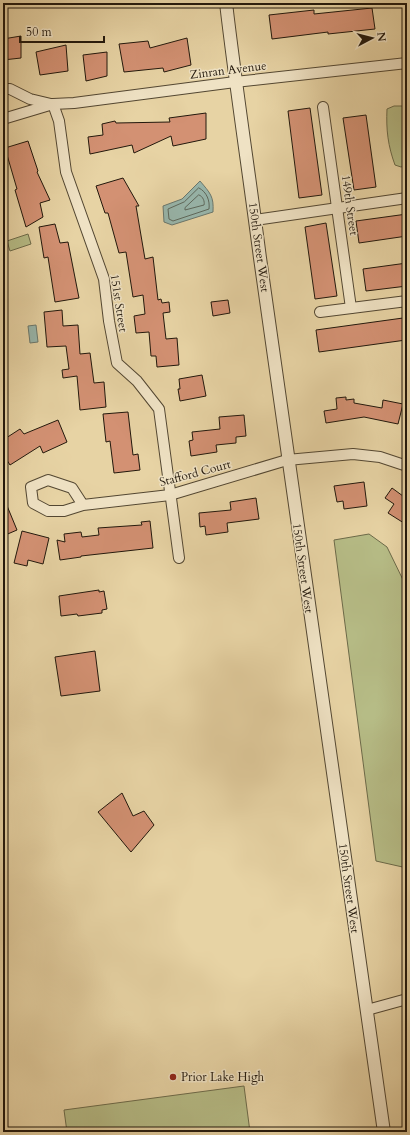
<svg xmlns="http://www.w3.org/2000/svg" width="410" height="1135" font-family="Cardo,serif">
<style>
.green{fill:#b6bc86;stroke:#6c6a49}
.water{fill:#98b7ad;stroke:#69776d}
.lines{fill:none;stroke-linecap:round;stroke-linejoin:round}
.shore{stroke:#5d685c;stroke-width:1}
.building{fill:#d39173;stroke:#22180c}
.minor-casing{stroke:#534732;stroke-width:12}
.tertiary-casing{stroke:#534732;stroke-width:14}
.minor{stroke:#efe2c4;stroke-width:10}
.tertiary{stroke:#efe2c4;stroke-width:12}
.poi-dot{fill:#8f2418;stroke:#efe2c4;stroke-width:1.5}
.labels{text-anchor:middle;stroke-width:3;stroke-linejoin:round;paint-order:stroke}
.street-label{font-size:12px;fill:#22180c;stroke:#efe2c4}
.poi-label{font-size:12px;fill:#22180c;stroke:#efe2c4;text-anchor:start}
</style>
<rect width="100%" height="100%" fill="#e7d3a4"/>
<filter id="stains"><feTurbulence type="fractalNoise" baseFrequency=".005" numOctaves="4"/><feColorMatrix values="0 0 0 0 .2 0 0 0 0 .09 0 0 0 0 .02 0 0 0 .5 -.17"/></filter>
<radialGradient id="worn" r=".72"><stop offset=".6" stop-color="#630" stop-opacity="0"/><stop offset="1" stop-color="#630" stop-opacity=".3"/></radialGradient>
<g class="green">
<path d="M394,106h8l5,2v57l-6,2 -6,-2c-7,-19 -9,-35 -8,-56z"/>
<polygon points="28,234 31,244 10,251 7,241"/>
<polygon points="369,534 387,547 407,588 407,868 376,861 334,540"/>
<polygon points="244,1086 250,1132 67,1132 64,1110"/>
</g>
<g class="water">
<path d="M200,181c10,12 14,15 13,31l-41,13 -8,-3 -1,-16 19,-7z"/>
<polygon points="36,325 38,342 30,343 28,326"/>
</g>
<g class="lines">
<g class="shore">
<path d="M199,188c8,4 11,13 10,21l-36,12 -4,-2 -1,-10 16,-7z"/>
<path d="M199,195c4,1 6,7 5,10l-19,5v-2z"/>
</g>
</g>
<g class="building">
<polygon points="372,8 375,29 328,34 328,32 272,39 269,15 314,10 314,14"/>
<polygon points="21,36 21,58 3,60 3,39"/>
<polygon points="187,38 191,65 164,72 163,68 124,72 119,44 148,41 150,48"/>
<polygon points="66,45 68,71 40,75 36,52"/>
<polygon points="107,52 107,76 86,81 83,55"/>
<polygon points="310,108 322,195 299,198 288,111"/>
<polygon points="206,113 206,139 173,146 171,136 134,153 132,145 90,154 88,137 103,135 102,124 115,121 116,123 170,122 169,118"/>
<polygon points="366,115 376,187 354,190 343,118"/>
<polygon points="28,141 38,171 37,172 50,200 40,203 43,217 26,227 15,190 17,189 5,148"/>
<polygon points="123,178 139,206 136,206 145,259 153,257 158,300 161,299 162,303 169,302 170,312 163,313 166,339 177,338 179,365 157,367 156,356 151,356 149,332 136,333 134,316 145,314 143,295 133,297 126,252 119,253 108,213 105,213 96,186"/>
<polygon points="407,214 407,236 359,243 356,221"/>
<polygon points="326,223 337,296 315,299 305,227"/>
<polygon points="55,224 60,243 68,242 79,298 55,302 48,257 44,258 39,227"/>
<polygon points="407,263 407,286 366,291 363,269"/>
<polygon points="228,300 230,313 213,316 211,302"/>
<polygon points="62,310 63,326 78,325 80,354 90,353 94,383 104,382 106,407 80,410 77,376 63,378 62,370 69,369 66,346 47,347 44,312"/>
<polygon points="403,318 406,340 319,352 316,330"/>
<polygon points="202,375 206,396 180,401 178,389 180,389 179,379"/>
<polygon points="346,397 346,400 354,399 354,403 382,408 383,400 403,404 398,424 364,417 326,423 324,411 337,409 336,398"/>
<polygon points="128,412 133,455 138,454 140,470 114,473 110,441 106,442 103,414"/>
<polygon points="244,415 246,436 236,437 236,443 216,445 217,452 191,456 189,441 193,440 192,432 220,429 219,417"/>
<polygon points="58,420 67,442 43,453 40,446 10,465 3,454 3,440 20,429 24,434"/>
<polygon points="364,482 367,506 344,509 343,501 337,502 334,486"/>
<polygon points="392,488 407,499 407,525 388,513 394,504 385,498"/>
<polygon points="3,496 17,530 3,536"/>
<polygon points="256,498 259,519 227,523 228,532 206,535 205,526 200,527 199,513 231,510 230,502"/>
<polygon points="150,521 153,548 81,556 81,557 60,560 57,540 65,542 64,534 81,532 82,537 99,535 98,528 142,525 141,522"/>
<polygon points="22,531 49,538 43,564 28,560 27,566 14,563"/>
<polygon points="99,590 99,592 104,591 107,609 102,610 102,613 78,616 77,614 61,616 59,596"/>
<polygon points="95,651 100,691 61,696 55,657"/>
<polygon points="122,793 133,816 144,811 154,825 131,852 98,812"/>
</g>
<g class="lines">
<defs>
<g id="minor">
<polyline points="3,89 10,89 30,99 51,104"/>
<polyline points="53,104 59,121 66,172 104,279 109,321 117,363 137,381 159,409 179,558"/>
<polyline points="323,107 351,308"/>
<polyline points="3,119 53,104 74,103 235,82 407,63"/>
<polyline points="255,220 407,198"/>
<polyline points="320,312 407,301"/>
<polyline points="83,505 64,511 48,511 33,503 31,487 48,480 72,488 83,505 170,495 287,460 353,454 380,457 407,466"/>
<polyline points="367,1010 407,999"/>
</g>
<path id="tertiary" d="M226,3c10,85 23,170 34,255 39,292 82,583 124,874"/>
</defs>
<use href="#minor" class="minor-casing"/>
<use href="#tertiary" class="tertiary-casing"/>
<use href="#minor" class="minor"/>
<use href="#tertiary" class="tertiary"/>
</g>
<circle class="poi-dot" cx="173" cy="1077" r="4"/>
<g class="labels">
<g class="street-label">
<text transform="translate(228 70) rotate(-7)" y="4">Zinran Avenue</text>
<text transform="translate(350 205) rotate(82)" y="4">149th Street</text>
<text transform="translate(259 247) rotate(82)" y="4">150th Street West</text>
<text transform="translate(119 303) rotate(81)" y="4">151st Street</text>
<text transform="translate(195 473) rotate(-15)" y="4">Stafford Court</text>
<text transform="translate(303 568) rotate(82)" y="4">150th Street West</text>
<text transform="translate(349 888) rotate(82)" y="4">150th Street West</text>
</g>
<g class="poi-label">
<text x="181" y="1081">Prior Lake High</text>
</g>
</g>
<rect width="410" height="1135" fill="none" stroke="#e7d3a4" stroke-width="16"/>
<rect x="4" y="4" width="402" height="1127" fill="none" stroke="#22180c" stroke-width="2"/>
<rect x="8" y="8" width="394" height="1119" fill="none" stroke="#22180c"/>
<g transform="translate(372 38) rotate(83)" stroke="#efe2c4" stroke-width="3" paint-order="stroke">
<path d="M0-3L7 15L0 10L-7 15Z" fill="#22180c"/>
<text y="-6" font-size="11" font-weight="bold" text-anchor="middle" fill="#22180c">N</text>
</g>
<path d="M20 36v6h84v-6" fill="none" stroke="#22180c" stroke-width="2"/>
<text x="26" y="36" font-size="12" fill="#22180c" stroke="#efe2c4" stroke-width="3" paint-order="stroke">50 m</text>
<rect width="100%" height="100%" filter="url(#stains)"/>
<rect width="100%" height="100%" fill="url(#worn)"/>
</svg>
